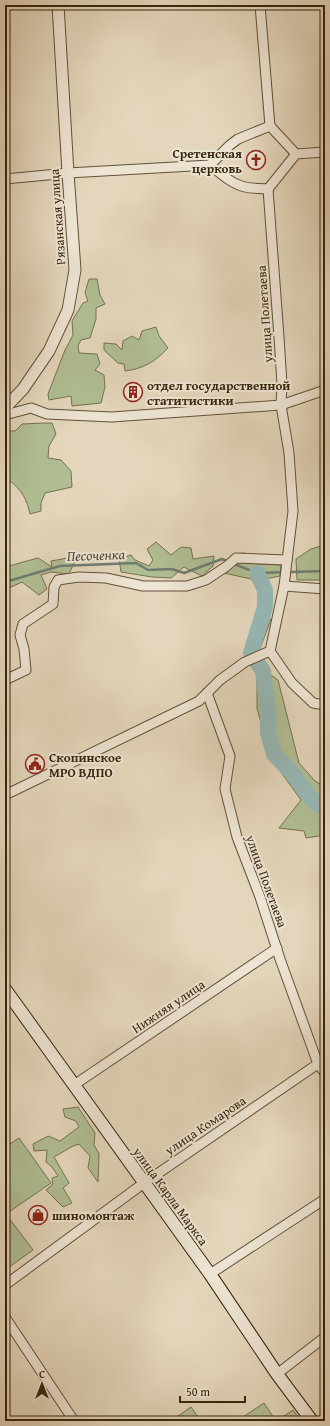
<svg xmlns="http://www.w3.org/2000/svg" width="330" height="1426" font-family="'Gentium Book Plus',serif">
<style>
.green{fill:#b0be93;stroke:#747250}
.lines{fill:none;stroke-linecap:round;stroke-linejoin:round}
.stream{stroke:#707d72;stroke-width:2.5}
.river{stroke:#96b8b6;stroke-width:16}
.minor-casing{stroke:#625138;stroke-width:11}
.tertiary-casing{stroke:#625138;stroke-width:13}
.secondary-casing{stroke:#37250c;stroke-width:14}
.minor{stroke:#ede4d3;stroke-width:9}
.tertiary{stroke:#ede4d3;stroke-width:11}
.secondary{stroke:#ede4d3;stroke-width:12}
.labels{text-anchor:middle;stroke-width:4;stroke-linejoin:round;paint-order:stroke}
.poi-label{font-size:13px;font-weight:bold;fill:#37250c;stroke:#ede4d3;text-anchor:start}
.street-label{font-size:13px;fill:#37250c;stroke:#ede4d3}
.water-label{font-size:14px;font-style:italic;fill:#4f4a36;stroke:#ede4d3}
</style>
<rect width="100%" height="100%" fill="#e4d6bc"/>
<filter id="stains"><feTurbulence type="fractalNoise" baseFrequency=".005" numOctaves="4"/><feColorMatrix values="0 0 0 0 .2 0 0 0 0 .09 0 0 0 0 .02 0 0 0 .5 -.17"/></filter>
<radialGradient id="worn" r=".72"><stop offset=".6" stop-color="#630" stop-opacity="0"/><stop offset="1" stop-color="#630" stop-opacity=".3"/></radialGradient>
<g class="green">
<polygon points="89,279 97,279 100,295 105,304 96,308 96,319 90,338 81,340 78,346 79,353 97,354 100,364 95,370 104,375 105,387 101,403 72,406 71,396 49,400 48,394 65,350 73,335 72,321 83,303 88,301 85,293"/>
<path d="M156,327l3,9 9,12c-12,13 -25,21 -43,23l-1,-7 -6,-1 -14,-13v-7l12,1 6,6 1,-9 9,-5 7,4 3,-9z"/>
<path d="M43,423h9l4,11 -7,12 -1,12 13,2 10,11 1,16 -27,6 -4,10v8l-11,3c-3,-14 -8,-24 -20,-33l-5,1v-51h10l7,-7z"/>
<polygon points="156,542 171,555 181,547 191,548 193,559 214,556 213,566 202,576 184,567 171,578 152,577 121,572 119,559 131,555 135,560 149,566 153,560 147,549"/>
<polygon points="325,545 325,580 297,580 296,559 311,549"/>
<polygon points="245,553 256,564 281,565 280,576 265,579 269,586 268,612 259,612 261,592 251,579 224,573 234,554"/>
<polygon points="38,558 52,567 51,561 68,558 75,561 69,574 51,572 41,575 47,589 39,595 22,582 5,590 5,567"/>
<polygon points="271,619 260,649 249,656 244,654 256,624"/>
<polygon points="271,675 278,680 299,763 315,781 325,787 325,835 306,838 304,831 279,828 301,800 270,757 257,708 257,679"/>
<polygon points="78,1107 95,1133 94,1145 99,1154 98,1182 88,1168 90,1156 79,1144 73,1146 54,1157 69,1183 63,1188 72,1203 63,1207 46,1190 53,1184 52,1178 58,1176 52,1167 46,1162 47,1150 34,1151 33,1144 48,1136 60,1141 79,1127 76,1121 65,1117 63,1109"/>
<polygon points="19,1138 51,1183 6,1214 33,1250 5,1270 5,1147"/>
<polygon points="264,1403 276,1421 293,1410 301,1421 237,1421"/>
<polygon points="191,1407 201,1421 171,1421"/>
</g>
<g class="lines">
<g class="stream">
<polyline points="234,564 257,573 325,571"/>
<polyline points="5,582 60,566 136,563 148,570 172,569 184,573 222,559 229,562"/>
</g>
<polyline class="river" points="257,573 265,590 265,607 251,653 263,671 268,711 268,733 274,754 291,772 314,802 325,808"/>
<defs>
<g id="minor">
<polyline points="260,5 270,126"/>
<polyline points="270,126 296,154"/>
<polyline points="210,165 230,145 238,139 270,126"/>
<path d="M5,179l63,-6 142,-8c11,9 22,19 35,22 8,2 16,1 23,2"/>
<polyline points="268,189 279,337 282,384 281,405 289,453 293,511 284,586 270,651"/>
<polyline points="268,189 296,154 325,152"/>
<polyline points="5,415 31,408 47,414 112,417 281,405 325,390"/>
<polyline points="284,586 325,589"/>
<polyline points="5,680 26,670 24,649 20,635 23,624 53,604 54,587 58,580 79,577 106,578 143,586 187,586 206,580 227,566 236,558 287,560"/>
<polyline points="207,693 230,756 225,789 237,837 260,897 280,959 318,1064 325,1073"/>
<polyline points="5,795 199,701 220,680 245,662 270,651 292,683 313,703 325,705"/>
<polyline points="74,1085 277,948"/>
<polyline points="210,1274 325,1199"/>
<polyline points="5,1285 144,1183 325,1059"/>
<polyline points="5,1317 74,1421"/>
<polyline points="277,1374 325,1337"/>
</g>
<polyline id="tertiary" points="5,408 23,389 49,351 68,310 75,270 68,173 58,5"/>
<polyline id="secondary" points="5,989 210,1274 277,1374 312,1421"/>
</defs>
<use href="#minor" class="minor-casing"/>
<use href="#tertiary" class="tertiary-casing"/>
<use href="#secondary" class="secondary-casing"/>
<use href="#minor" class="minor"/>
<use href="#tertiary" class="tertiary"/>
<use href="#secondary" class="secondary"/>
</g>
<defs>
<symbol id="church-ring" viewBox="-11 -11 22 22"><circle r="9.5" fill="#ede4d3" stroke="#8f2418" stroke-width="1.5"/><path d="M-1.2-6h2.4v3.5h3.3v2.4h-3.3V6h-2.4V-.1h-3.3v-2.4h3.3Z" fill="#8f2418"/></symbol>
<symbol id="building-ring" viewBox="-11 -11 22 22"><circle r="9.5" fill="#ede4d3" stroke="#8f2418" stroke-width="1.5"/><path d="M-4-6H4V6H1V3H-1V6H-4ZM-2.5-4.3h1.7v1.8h-1.7ZM.8-4.3h1.7v1.8H.8ZM-2.5-1h1.7V.8h-1.7ZM.8-1h1.7V.8H.8Z" fill="#8f2418"/></symbol>
<symbol id="civic-ring" viewBox="-11 -11 22 22"><circle r="9.5" fill="#ede4d3" stroke="#8f2418" stroke-width="1.5"/><path d="M-.6-6.5H3V-4.5H.6V-3L4-1V1h2V6H-6V1h2V-1L-.6-3ZM-1.2 2.5V6h2.4V2.5Z" fill="#8f2418"/></symbol>
<symbol id="shop-ring" viewBox="-11 -11 22 22"><circle r="9.5" fill="#ede4d3" stroke="#8f2418" stroke-width="1.5"/><path d="M-5-2.5h2.3a2.7 3.5 0 0 1 5.4 0H5L5.5 6h-11ZM-1.5-2.5h3a1.5 2.3 0 0 0-3 0Z" fill="#8f2418"/></symbol>
</defs>
<g fill-rule="evenodd">
<use href="#church-ring" x="245" y="149" width="22" height="22"/>
<use href="#building-ring" x="122" y="381" width="22" height="22"/>
<use href="#civic-ring" x="24" y="753" width="22" height="22"/>
<use href="#shop-ring" x="27" y="1204" width="22" height="22"/>
</g>
<g class="labels">
<g class="poi-label">
<text x="242" y="158" text-anchor="end">Сретенская<tspan x="242" dy="15">церковь</tspan></text>
<text x="147" y="390">отдел государственной<tspan x="147" dy="15">статитистики</tspan></text>
<text x="49" y="762">Скопинское<tspan x="49" dy="15">МРО ВДПО</tspan></text>
<text x="52" y="1220">шиномонтаж</text>
</g>
<g class="street-label">
<text transform="translate(57 217) rotate(-94)" y="5">Рязанская улица</text>
<text transform="translate(264 314) rotate(-94)" y="5">улица Полетаева</text>
<text transform="translate(267 881) rotate(70)" y="5">улица Полетаева</text>
<text transform="translate(168 1006) rotate(-34)" y="5">Нижняя улица</text>
<text transform="translate(205 1125) rotate(-34)" y="5">улица Комарова</text>
<text transform="translate(171 1196) rotate(54)" y="5">улица Карла Маркса</text>
</g>
<g class="water-label">
<text transform="translate(96 555) rotate(-2)" y="5">Песоченка</text>
</g>
</g>
<rect width="330" height="1426" fill="none" stroke="#e4d6bc" stroke-width="20"/>
<rect x="6" y="6" width="318" height="1414" fill="none" stroke="#37250c" stroke-width="2"/>
<rect x="10" y="10" width="310" height="1406" fill="none" stroke="#37250c"/>
<g transform="translate(42 1384)" stroke="#ede4d3" stroke-width="3" paint-order="stroke">
<path d="M0-3L7 15L0 10L-7 15Z" fill="#37250c"/>
<text y="-6" font-size="11" font-weight="bold" text-anchor="middle" fill="#37250c">С</text>
</g>
<path d="M180 1396v6h65v-6" fill="none" stroke="#37250c" stroke-width="2"/>
<text x="186" y="1396" font-size="12" fill="#37250c" stroke="#ede4d3" stroke-width="3" paint-order="stroke">50 m</text>
<rect width="100%" height="100%" filter="url(#stains)"/>
<rect width="100%" height="100%" fill="url(#worn)"/>
</svg>
